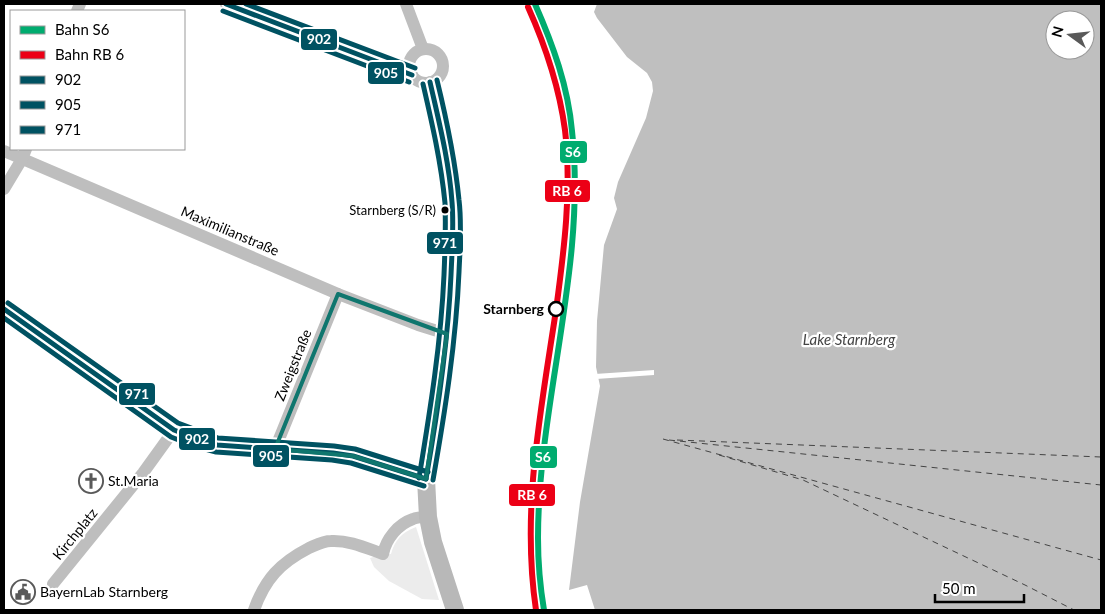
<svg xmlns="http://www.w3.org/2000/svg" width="1105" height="614" font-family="Lato,sans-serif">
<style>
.green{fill:#ececec}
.water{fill:#bfbfbf;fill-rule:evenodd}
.pier{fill:#fff}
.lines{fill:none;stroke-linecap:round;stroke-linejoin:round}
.ferry{stroke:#444;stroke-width:1;stroke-dasharray:6 5;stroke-linecap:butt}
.street{stroke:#bebebe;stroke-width:12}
.secondary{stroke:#b8b8b8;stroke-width:18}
.bus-1-casing{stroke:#fff;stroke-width:9}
.bus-2-casing{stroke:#fff;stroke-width:9}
.bus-3-casing{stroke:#fff;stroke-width:9}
.bus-1{stroke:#005262;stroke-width:5}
.bus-2{stroke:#005262;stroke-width:5}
.bus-3{stroke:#005262;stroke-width:5}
.rail-1-casing{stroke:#fff;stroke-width:10}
.rail-2-casing{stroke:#fff;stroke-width:10}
.rail-1{stroke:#00ac6f;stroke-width:6}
.rail-2{stroke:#ec0016;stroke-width:6}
.marked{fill:none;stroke:#0f766e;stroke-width:4;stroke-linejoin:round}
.bus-dot{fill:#000;stroke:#fff;stroke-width:2}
.stop-dot{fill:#fff;stroke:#000;stroke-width:2.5}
.labels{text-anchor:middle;stroke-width:4.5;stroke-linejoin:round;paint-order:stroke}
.bus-label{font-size:13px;fill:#000;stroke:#fff;text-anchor:end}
.street-label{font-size:14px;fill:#000;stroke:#fff}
.stop-label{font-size:14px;font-weight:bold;fill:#000;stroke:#fff;text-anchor:end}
.poi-label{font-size:14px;fill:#000;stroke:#fff;text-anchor:start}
.water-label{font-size:15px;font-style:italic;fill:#444;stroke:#fff}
.line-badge{stroke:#fff;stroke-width:2}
.badge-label{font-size:14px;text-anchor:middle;font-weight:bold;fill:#fff}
</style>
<rect width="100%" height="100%" fill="#fff"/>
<path class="green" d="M416,527l23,73 -17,-1 -33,-18 -15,-14 -4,-9 13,-4h8c4,-14 10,-21 25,-27z"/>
<path class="water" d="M597,4h504v606h-506l-8,-25 -18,5 11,-88 20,-116 -4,-19 1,-46 7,-76 13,-36 -3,-11 4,-16 28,-64 7,-27 -1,-9 -5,-9 -20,-16 -30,-39 -3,-6zM1055,20h30v30h-30z"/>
<polygon class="pier" points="654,370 654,375 596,379 595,374"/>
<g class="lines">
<g class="ferry">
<polyline points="663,439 1101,560"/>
<polyline points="669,440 1101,485"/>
<polyline points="677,440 1101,457"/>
<polyline points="719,455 803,480 1025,585 1074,610"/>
</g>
<g class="street">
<polyline points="226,4 412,75"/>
<polyline points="406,4 423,49"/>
<polyline points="77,11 80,4"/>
<circle cx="426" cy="66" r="17"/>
<polyline points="4,151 338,294 418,325 447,334"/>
<polyline points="4,189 22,159 26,149"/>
<polyline points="275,449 338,294"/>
<polyline points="426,479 435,427 447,334 450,302 453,236 452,202 444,142 430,82"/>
<polyline points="53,584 143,473 174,430"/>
<path d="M254,610c11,-31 26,-47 55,-62 7,-3 14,-7 22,-7 18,-1 35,7 52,13 3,-15 15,-30 30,-35 4,-2 10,-2 15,-2"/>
</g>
<polyline class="secondary" points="4,309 174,430 197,439 217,445 333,453 353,456 426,479 428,517 433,542 455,610"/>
<defs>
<g id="bus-1">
<polyline points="226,4 412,75"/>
<polyline points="4,309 174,430 197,439 217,445 333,453 353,456 426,479"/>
<path d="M426,479c12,-68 22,-136 25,-204 1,-25 3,-49 1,-73 -3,-41 -13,-80 -22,-120"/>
</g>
<g id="bus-2">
<polyline points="223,11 409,82"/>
<polyline points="4,318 171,437 194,446 216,452 332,460 351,463 424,486"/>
<path d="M433,480c12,-68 23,-138 26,-208 1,-24 3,-48 0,-72 -4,-41 -12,-79 -22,-120"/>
</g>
<g id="bus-3">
<polyline points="246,4 415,68"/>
<polyline points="8,303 178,423 218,438 334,446 355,449 428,472"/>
<path d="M419,478c11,-67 22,-135 25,-203 1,-24 2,-48 1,-72 -4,-41 -13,-80 -22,-119"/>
</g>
</defs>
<use href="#bus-1" class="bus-1-casing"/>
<use href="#bus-2" class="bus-2-casing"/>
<use href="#bus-3" class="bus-3-casing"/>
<use href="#bus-1" class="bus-1"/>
<use href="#bus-2" class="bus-2"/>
<use href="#bus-3" class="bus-3"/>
<defs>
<path id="rail-1" d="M535,4c18,41 33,82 37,127 15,135 -34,271 -34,407 0,24 2,48 6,72"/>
<path id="rail-2" d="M528,7c18,40 31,79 37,123 7,59 -1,121 -9,180 -15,100 -35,199 -20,300"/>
</defs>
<use href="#rail-1" class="rail-1-casing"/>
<use href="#rail-2" class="rail-2-casing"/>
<use href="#rail-1" class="rail-1"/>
<use href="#rail-2" class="rail-2"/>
</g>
<path class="marked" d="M338,294l109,40 -21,145 -73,-23 -78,-7z"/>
<defs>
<symbol id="church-ring" viewBox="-11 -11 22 22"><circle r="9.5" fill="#fff" stroke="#595959" stroke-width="1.5"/><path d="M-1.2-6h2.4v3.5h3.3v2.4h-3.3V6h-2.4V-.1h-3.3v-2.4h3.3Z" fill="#595959"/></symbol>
<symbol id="civic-ring" viewBox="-11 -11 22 22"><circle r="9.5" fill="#fff" stroke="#595959" stroke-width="1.5"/><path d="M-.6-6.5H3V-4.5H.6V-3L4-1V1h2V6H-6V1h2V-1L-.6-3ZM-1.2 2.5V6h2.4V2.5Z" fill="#595959"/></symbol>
</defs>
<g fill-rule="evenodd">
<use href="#church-ring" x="77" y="467" width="28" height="28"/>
<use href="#civic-ring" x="9" y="578" width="28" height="28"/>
</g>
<circle class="bus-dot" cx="445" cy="210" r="4.5"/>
<circle class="stop-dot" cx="556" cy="309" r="7"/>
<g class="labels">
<g class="bus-label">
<text x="436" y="215">Starnberg (S/R)</text>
</g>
<g class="street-label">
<text transform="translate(230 231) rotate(23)" y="5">Maximilianstraße</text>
<text transform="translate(293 365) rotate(-68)" y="5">Zweigstraße</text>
<text transform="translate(75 534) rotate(-51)" y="5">Kirchplatz</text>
</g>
<g class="stop-label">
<text x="544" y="314">Starnberg</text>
</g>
<g class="poi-label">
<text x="108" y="486">St.Maria</text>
<text x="40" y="597">BayernLab Starnberg</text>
</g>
<g class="water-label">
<text x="849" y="345">Lake Starnberg</text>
</g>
</g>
<g class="line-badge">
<rect x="300" y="28" width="38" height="23" rx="5" fill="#005262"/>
<rect x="367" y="61" width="38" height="24" rx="5" fill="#005262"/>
<rect x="559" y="140" width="29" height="24" rx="5" fill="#00ac6f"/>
<rect x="544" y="179" width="47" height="24" rx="5" fill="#ec0016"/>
<rect x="426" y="231" width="38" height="24" rx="5" fill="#005262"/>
<rect x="118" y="382" width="38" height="24" rx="5" fill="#005262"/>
<rect x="178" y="427" width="38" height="24" rx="5" fill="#005262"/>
<rect x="252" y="444" width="38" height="24" rx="5" fill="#005262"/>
<rect x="529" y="445" width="29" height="24" rx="5" fill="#00ac6f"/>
<rect x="508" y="483" width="48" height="24" rx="5" fill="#ec0016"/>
</g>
<g class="badge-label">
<text x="319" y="44">902</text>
<text x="386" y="78">905</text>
<text x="573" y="157">S6</text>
<text x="567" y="196">RB 6</text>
<text x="445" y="248">971</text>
<text x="137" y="399">971</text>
<text x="197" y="444">902</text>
<text x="271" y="461">905</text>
<text x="543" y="462">S6</text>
<text x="532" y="500">RB 6</text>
</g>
<rect width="1105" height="614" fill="none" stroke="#000000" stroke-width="10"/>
<rect x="10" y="10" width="175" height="140" fill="#ffffff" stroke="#999999"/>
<rect x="20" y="26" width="25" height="8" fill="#00ac6f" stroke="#999999"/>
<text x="55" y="35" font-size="15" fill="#000000">Bahn S6</text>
<rect x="20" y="51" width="25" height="8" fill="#ec0016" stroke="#999999"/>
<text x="55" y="60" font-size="15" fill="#000000">Bahn RB 6</text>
<rect x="20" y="76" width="25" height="8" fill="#005262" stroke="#999999"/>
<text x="55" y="85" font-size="15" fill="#000000">902</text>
<rect x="20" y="101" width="25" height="8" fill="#005262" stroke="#999999"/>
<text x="55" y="110" font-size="15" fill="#000000">905</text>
<rect x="20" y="126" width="25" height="8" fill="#005262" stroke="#999999"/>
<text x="55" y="135" font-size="15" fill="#000000">971</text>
<g transform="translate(1070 35) rotate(285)"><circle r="24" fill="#ffffff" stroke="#999999"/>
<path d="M0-4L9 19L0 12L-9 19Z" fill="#595959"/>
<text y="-8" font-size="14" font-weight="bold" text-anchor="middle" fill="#000000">N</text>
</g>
<path d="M935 594v8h89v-8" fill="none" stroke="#000000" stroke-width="2.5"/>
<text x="942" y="594" font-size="15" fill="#000000" stroke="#ffffff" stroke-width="4" paint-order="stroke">50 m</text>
</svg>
